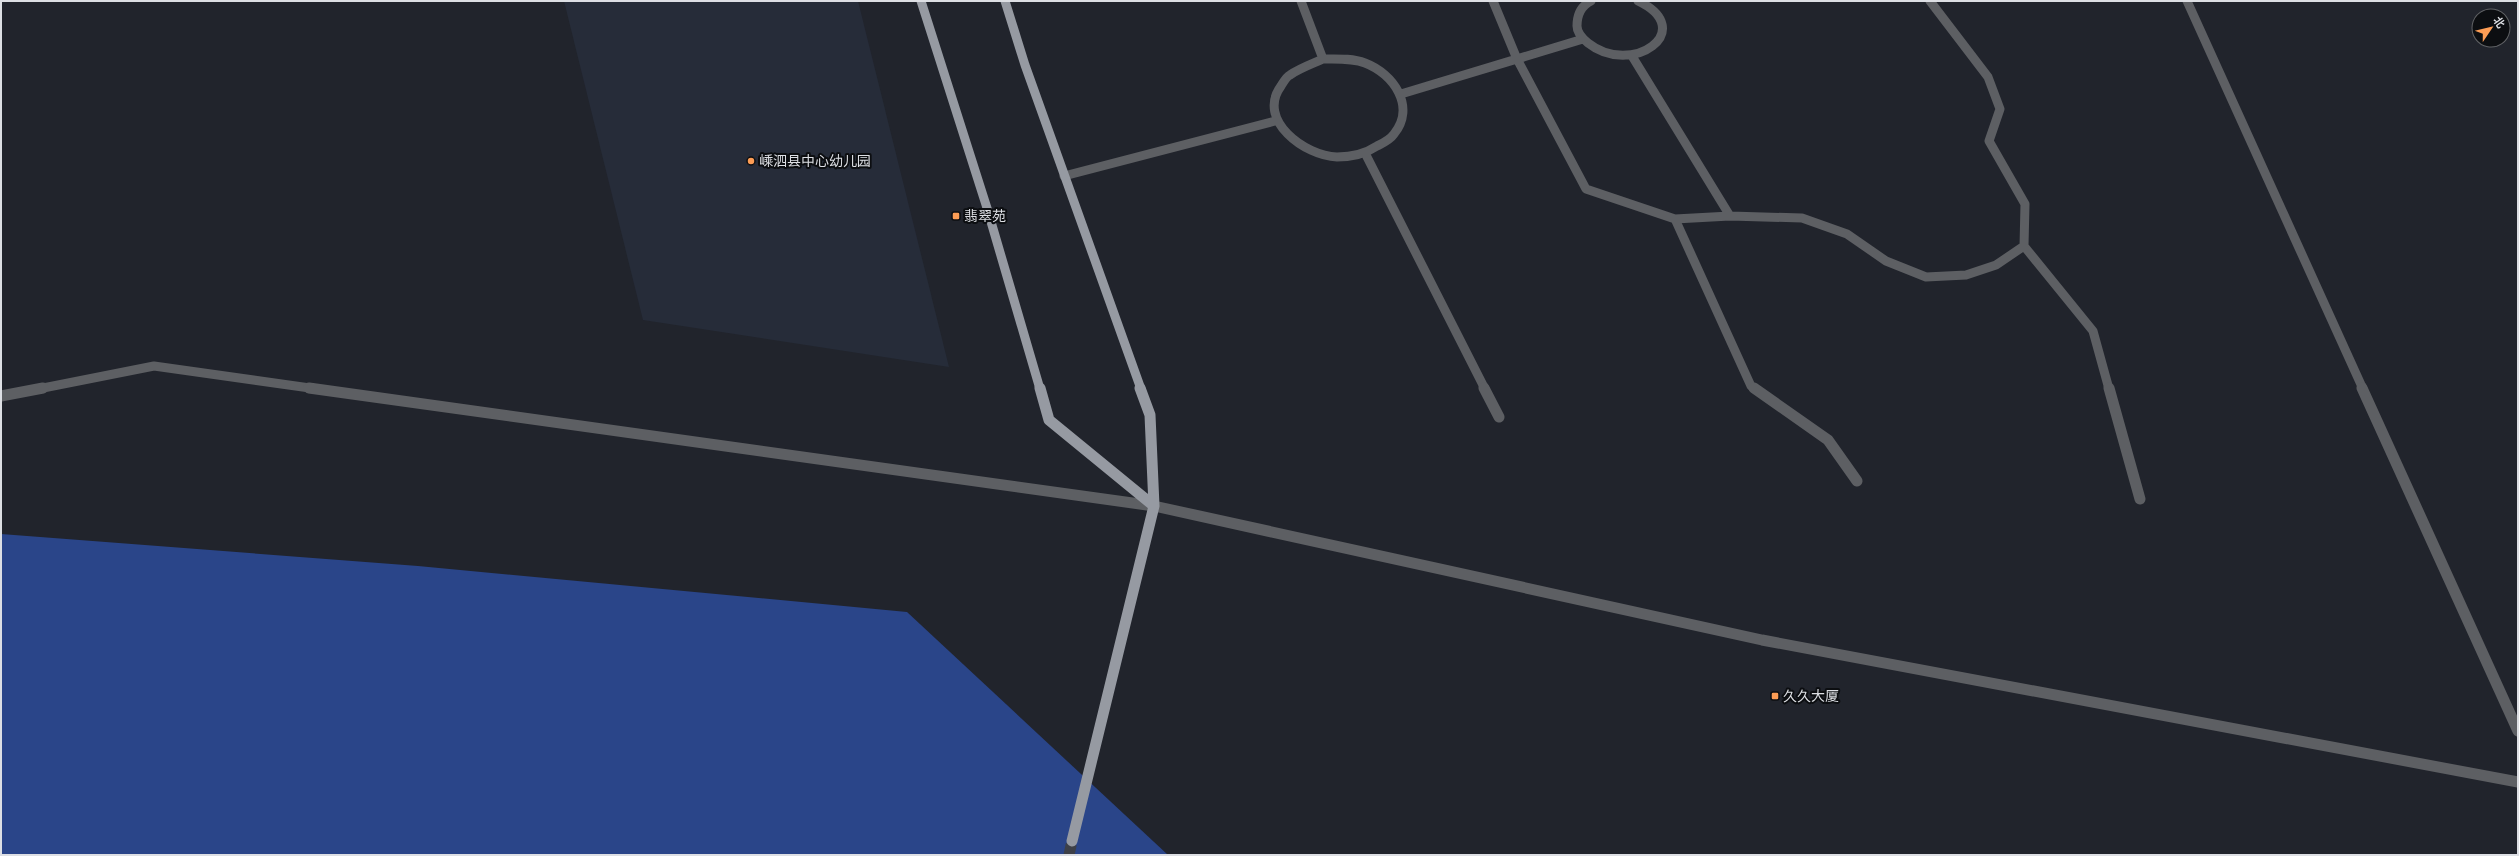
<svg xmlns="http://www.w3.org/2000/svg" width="2519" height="856" viewBox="0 0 2519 856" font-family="Cabin,'Noto Sans SC',sans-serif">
  <rect width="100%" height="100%" fill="#21242c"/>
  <!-- built -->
  <path fill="#262c39" d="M564 1H858L949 367 643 320Z"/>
  <!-- forest -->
  <path fill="#2a4589" d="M1 534 418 566 907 612 1168 855H1Z"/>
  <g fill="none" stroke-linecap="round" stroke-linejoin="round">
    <!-- major-tunnel -->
    <path stroke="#3d4048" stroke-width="11" stroke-dasharray="11 5.5" stroke-linecap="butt" d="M1069 855 1072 841"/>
    <!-- minor-far1 -->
    <path stroke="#5d5f63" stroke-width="9" d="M1301 1 1323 59
      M1493 1 1517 59 1586 189 1675 219 1730 216 1802 218 1847 234 1886 261 1926 277 1966 275 1996 265 2024 246
      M1591 1C1581 6 1577 15 1577 26 1577 33 1583 39 1588 43 1632 78 1699 30 1638 1
      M1930 1 1988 77 2000 109 1989 141 2025 204 2024 246 2093 331 2109 389
      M2187 1 2363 389
      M1632 56 1730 216
      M1323 59C1337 59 1352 58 1365 63 1394 74 1416 107 1394 134 1390 140 1383 143 1377 146 1365 154 1351 157 1337 157 1305 156 1256 120 1281 86 1283 83 1286 77 1290 75 1300 68 1312 64 1323 59Z
      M1401 94 1583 39
      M1365 153 1485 389
      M1064 176 1275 121
      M1675 219 1751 386 1755 389
      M38 389 154 366 317 389"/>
    <!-- minor -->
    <path stroke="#5d5f63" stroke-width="11" d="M309 388 1154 506 1762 640 2518 782
      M1484 388 1499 417
      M1754 388 1828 440 1857 481
      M2109 388 2140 499
      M2362 388 2518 731
      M1 396 43 388"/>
    <!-- major-far1 -->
    <path stroke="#969aa2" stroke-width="9" d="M921 1 987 208 1040 389
      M1005 1 1025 65 1141 389"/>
    <!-- major -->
    <path stroke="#969aa2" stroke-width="11" d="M1040 388 1049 420 1154 506
      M1072 841 1154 506 1150 415 1140 388"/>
  </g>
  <!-- markers -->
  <g fill="#fd9d55" stroke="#0c0e11" stroke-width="1.5">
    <circle cx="751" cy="161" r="4"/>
    <rect x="952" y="212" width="8" height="8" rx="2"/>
    <rect x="1771" y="692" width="8" height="8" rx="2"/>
  </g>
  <g text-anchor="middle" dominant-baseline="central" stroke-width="4" stroke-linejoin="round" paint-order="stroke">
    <!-- poi labels -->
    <g font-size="14" fill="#dddfe4" stroke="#0c0e11" text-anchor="start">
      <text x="759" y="161">嵊泗县中心幼儿园</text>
      <text x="964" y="216">翡翠苑</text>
      <text x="1783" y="696">久久大厦</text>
    </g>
  </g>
  <!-- border -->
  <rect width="2519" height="856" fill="none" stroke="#dddfe4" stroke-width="4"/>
  <!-- north arrow -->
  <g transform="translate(2491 28) rotate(55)"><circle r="19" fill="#0c0e11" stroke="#606265"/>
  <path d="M0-3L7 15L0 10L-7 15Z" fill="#fd9d55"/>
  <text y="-6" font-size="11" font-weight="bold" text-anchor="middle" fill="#dddfe4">北</text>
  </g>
</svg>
